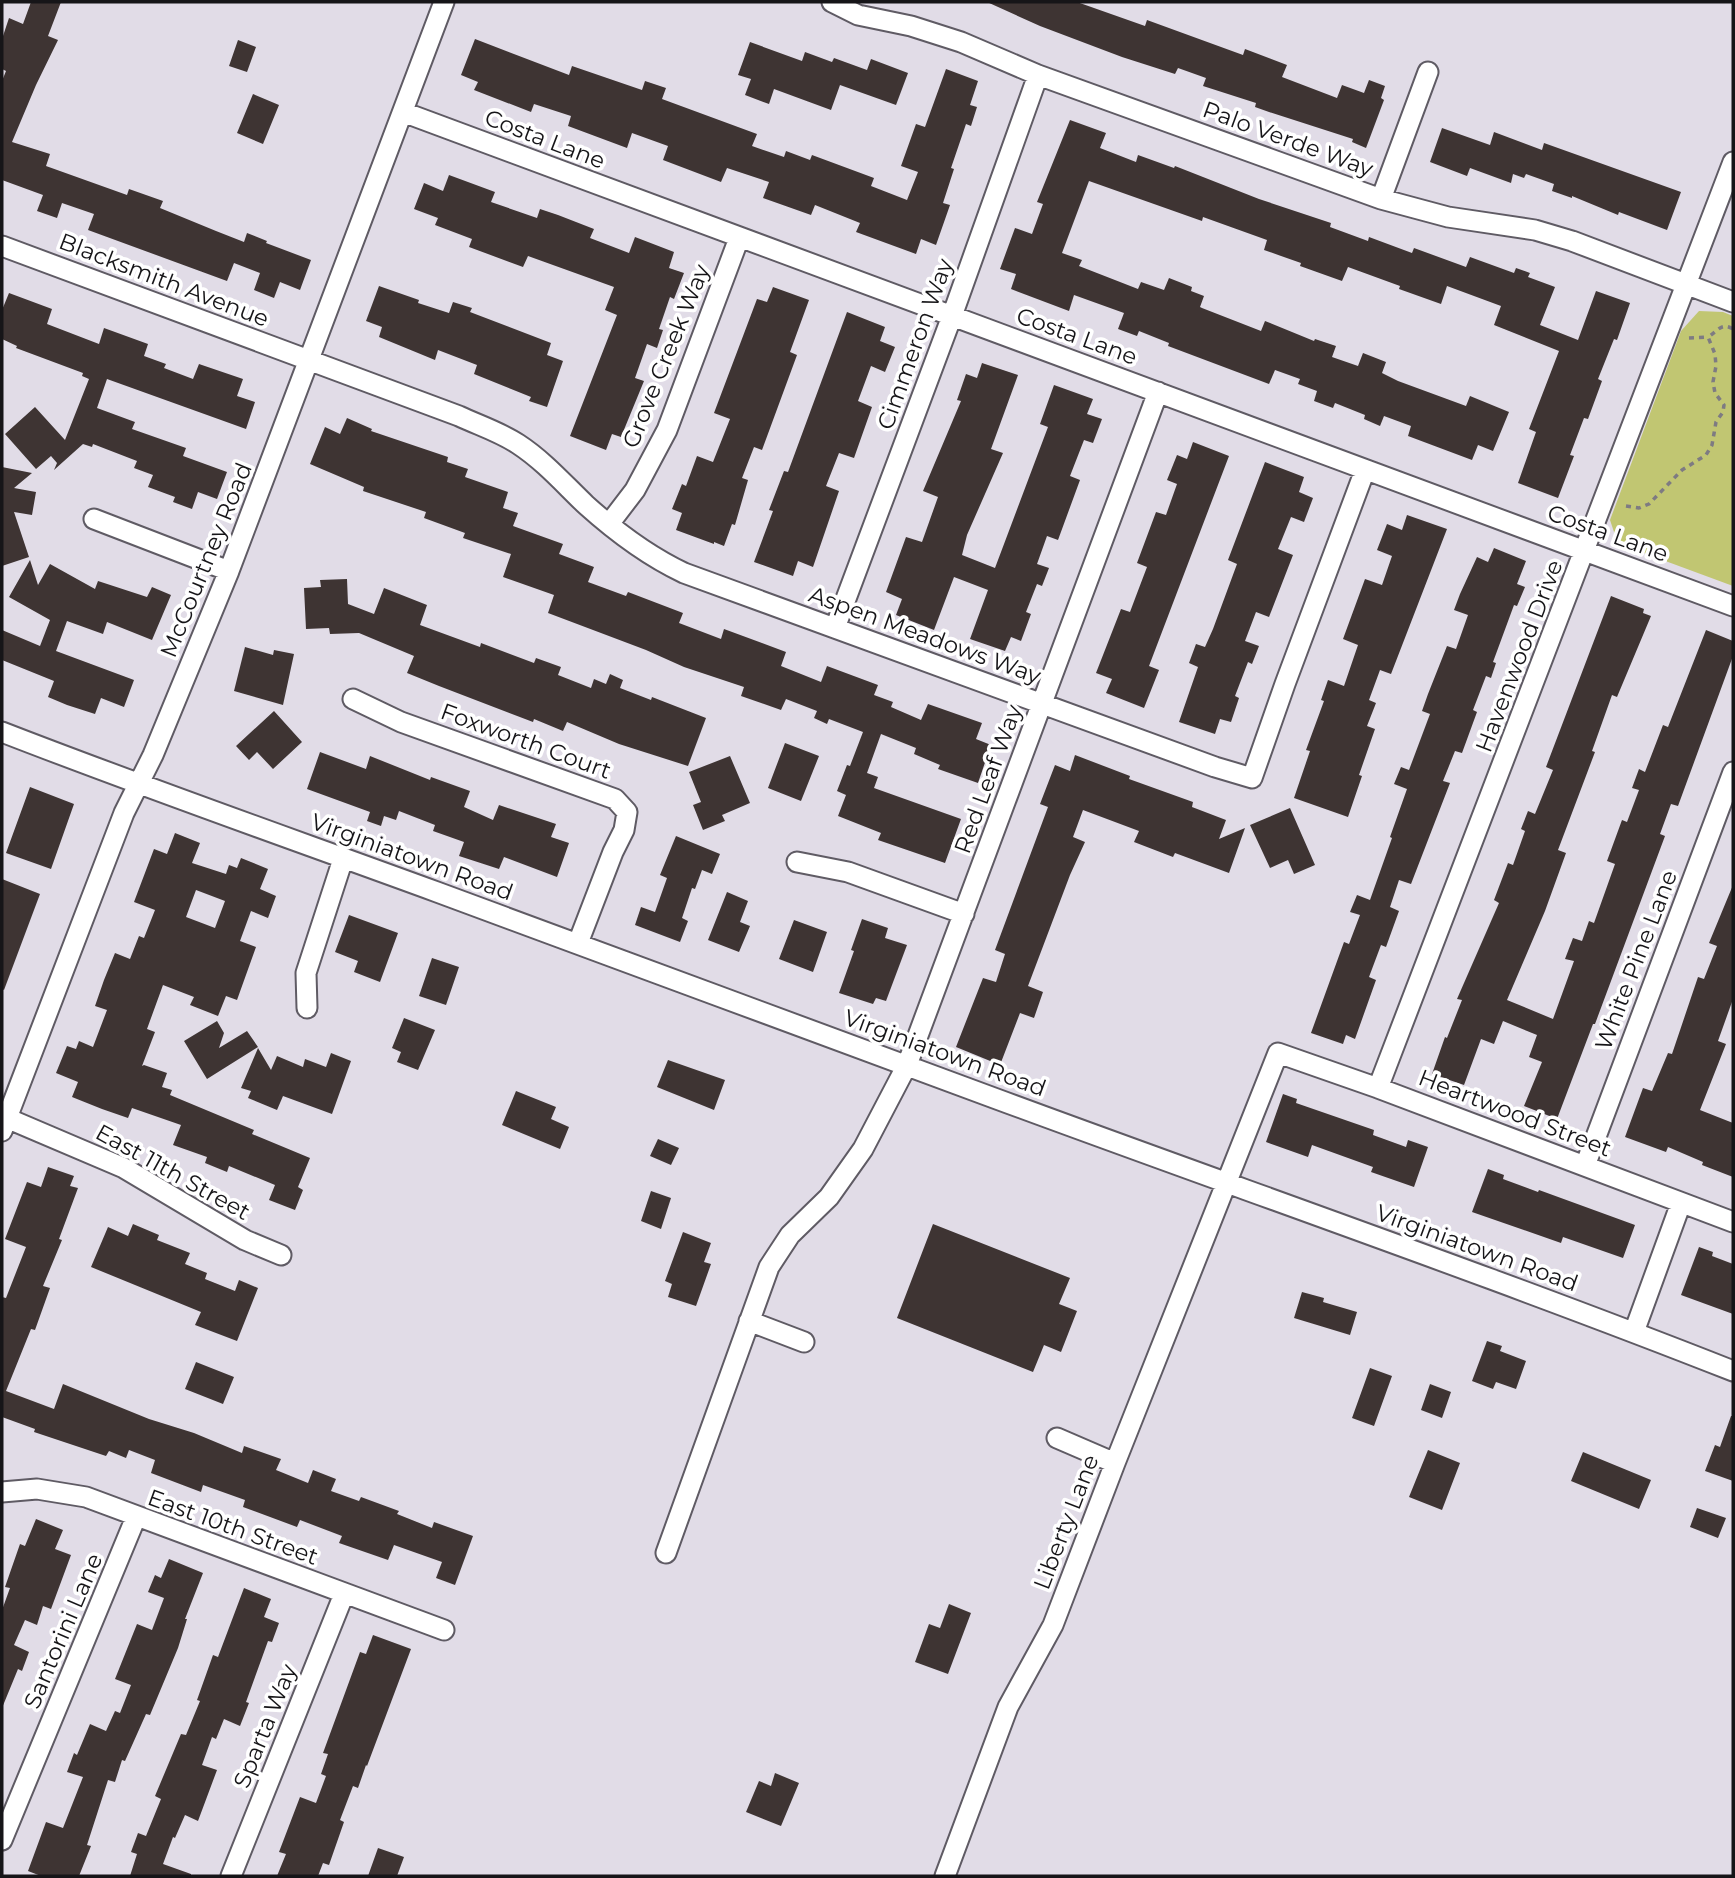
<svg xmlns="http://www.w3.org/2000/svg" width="1735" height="1878" viewBox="0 0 1735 1878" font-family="Montserrat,sans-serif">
  <rect width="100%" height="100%" fill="#e1dce7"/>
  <!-- green -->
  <path fill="#c1c672" d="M1699 311 1723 312 1733 316V586L1641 552 1616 538 1610 520 1681 331Z"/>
  <!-- building -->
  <path fill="#3e3433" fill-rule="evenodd" d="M31 2H61L48 36 58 40 36 85 12 142 50 154 46 166 127 195 129 189 163 201 160 208 216 231 244 242 247 233 267 241 266 243 311 260 300 290 280 282 274 298 254 290 260 273 234 263 227 281 88 230 94 214 62 203 57 218 37 211 43 195 2 180V81L6 71 2 69V39L9 18 23 24Z
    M987 2H1077L1145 26 1147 20 1243 55 1245 49 1287 65 1282 77 1337 98 1342 85 1364 93 1369 80 1385 86 1381 98 1384 100 1366 148 1352 142 1353 139 1269 112 1255 107 1256 103 1203 86 1206 78 1178 68 1175 74 1122 57 1040 26Z
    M475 39 569 75 572 66 642 90 645 81 666 88 662 99 757 134 752 146 784 157 786 151 810 160 812 155 874 178 871 186 907 200 918 172 901 166 916 124 925 127 946 69 978 81 970 105 977 107 971 126 966 124 951 168 954 169 943 203 950 205 936 245 921 239 916 254 856 232 860 223 815 205 811 215 763 198 769 182 727 168 721 182 663 160 668 146 632 133 627 148 568 126 571 116 534 104 531 112 474 90 478 82 461 75Z
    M238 40 256 47 247 72 229 66Z
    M750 42 802 61 805 52 832 62 834 58 867 70 871 59 908 73 896 105 840 85 831 110 774 89 769 104 745 95 751 79 738 75Z
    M253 94 279 105 263 144 237 133Z
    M1070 120 1106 133 1100 148 1136 162 1138 155 1174 168 1175 166 1259 199 1331 223 1330 227 1368 241 1369 237 1412 253 1414 248 1466 267 1470 257 1514 273 1516 268 1530 273 1528 277 1555 287 1540 325 1578 340 1596 291 1630 303 1617 340 1614 339 1598 379 1602 381 1588 419 1584 418 1570 455 1574 456 1558 498 1518 483 1536 432 1529 429 1559 351 1494 325 1501 306 1447 286 1441 304 1399 289 1400 286 1348 267 1342 281 1300 266 1301 263 1264 250 1267 240 1203 217 1202 221 1089 181 1062 253 1082 260 1079 266 1138 289 1141 282 1164 290 1169 278 1192 287 1191 291 1204 296 1200 307 1202 308 1261 331 1265 321 1314 341 1315 339 1336 346 1332 357 1358 366 1363 353 1386 362 1382 373 1398 381 1466 406 1470 396 1509 412 1493 451 1478 445 1472 460 1408 436 1411 426 1384 416 1380 426 1364 419 1365 415 1335 403 1333 408 1314 401 1317 391 1298 384 1300 379 1275 370 1269 384 1168 346 1169 343 1139 331 1137 336 1118 329 1124 313 1074 295 1069 311 1011 289 1016 274 1000 269 1015 228 1032 234 1043 204 1037 202Z
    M1442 128 1490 145 1494 132 1542 150 1544 143 1681 192 1667 230 1619 212 1618 215 1572 196V198L1552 191 1554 184 1526 174 1524 178 1513 174 1511 183 1470 168 1467 176 1430 162Z
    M449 175 495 192 491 202 537 218 540 209 558 215 594 229 590 238 629 253 635 237 674 252 669 268 684 273 674 299 670 297 659 329 663 330 657 348 647 344 635 378 644 381 621 437 612 434 606 450 570 436 617 315 605 310 614 287 528 256 523 267 469 247 472 239 435 225 438 218 414 209 424 183 443 191Z
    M379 286 419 300 418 303 449 313 453 302 472 308 470 312 551 343 547 355 563 361 547 407 529 401 531 397 474 374 477 365 438 350 435 360 379 337 382 327 366 321Z
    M773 287 809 300 790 352 797 355 762 450 754 447 742 478 748 480 735 525 732 524 724 546 714 542V544L676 530 682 513 672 509 682 484 686 486 697 456 713 462 730 419 714 413 757 299 767 302Z
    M9 293 52 309 47 324 99 344 104 328 148 344 144 356 166 364 164 368 193 379 199 364 243 379 237 396 255 402 246 429 107 379 97 408 135 422 132 429 186 448 183 456 227 472 217 499 198 492 192 509 173 502 175 497 148 487 153 475 134 468 137 461 93 444 92 447 83 444 54 470 57 463 51 456 36 469 5 434 35 407 65 440 89 379 82 376 83 373 16 348 17 346 2 339V310Z
    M847 312 885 327 880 341 895 347 885 372 871 366 858 401 872 407 854 458 839 453 826 486 839 491 813 567 798 561 793 576 754 562 773 511 769 510 784 471 788 472Z
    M982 363 1018 375 991 449 1003 453 967 535 962 555 995 568 1048 427 1040 424 1054 385 1093 399 1087 414 1102 419 1093 443 1084 440 1070 476 1080 480 1058 540 1047 536 1037 564 1049 568 1042 586 1037 584 1026 612 1031 614 1021 641 1011 637 1005 651 970 639 988 590 954 577 934 630 896 615 902 599 886 592 906 537 922 542 938 497 923 491 961 401 957 400 966 374 977 378Z
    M347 418 372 429 371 431 448 457 447 462 468 469 465 477 508 492 503 508 518 513 513 526 563 544 559 554 594 567 588 582 626 596 628 592 683 613 679 623 721 639 724 629 786 652 781 666 821 682 827 666 878 685 874 695 893 702 891 707 921 720 928 704 982 723 976 739 991 745 978 783 938 769 940 765 914 754 916 748 881 734 867 773 878 777 874 788 961 819 945 863 878 840 881 833 838 816 846 795 837 791 847 765 850 766 863 732 829 719 827 724 814 718 817 711 786 699 781 710 741 696 744 687 684 667 646 650 548 613 554 595 503 577 511 554 463 538 465 533 424 518 426 512 363 491 364 487 310 464 325 427 340 434Z
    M1193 442 1229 456 1149 666 1159 670 1144 708 1106 693 1112 679 1096 673 1121 609 1130 612 1136 596 1147 567 1137 563 1156 512 1166 515 1177 484 1167 480 1177 455 1187 459Z
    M1265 462 1304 477 1299 492 1313 498 1304 522 1291 517 1278 549 1293 555 1269 617 1256 612 1245 641 1259 646 1252 664 1248 662 1235 696 1239 698 1231 722 1220 719 1215 734 1179 722 1198 667 1189 663 1196 644 1205 647 1213 629 1237 564 1228 560Z
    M2 467 32 473 14 488 36 492 32 515 14 512 29 557 2 566Z
    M1407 515 1447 529 1391 674 1380 670 1369 700 1376 703 1367 726 1375 729 1359 775 1362 776 1348 817 1294 798 1310 751 1306 750 1324 701 1321 700 1328 680 1344 686 1358 645 1343 639 1365 579 1382 585 1392 556 1377 550 1387 524 1402 530Z
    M1494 548 1526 561 1517 584 1525 587 1517 606 1514 605 1493 662 1496 663 1491 678 1486 676 1473 710 1477 712 1462 753 1455 751 1443 781 1450 783 1411 884 1399 880 1390 907 1399 911 1386 947 1381 945 1369 977 1376 980 1355 1039 1346 1035 1343 1044 1311 1033 1344 942 1349 944 1360 915 1350 912 1357 895 1370 900 1392 838 1390 837 1407 789 1394 784 1401 767 1409 770 1430 714 1422 711 1428 694 1447 646 1456 649 1468 615 1454 610 1460 594 1477 557 1488 562Z
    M30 560 38 585 50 564 95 589 98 581 147 597 152 587 171 595 152 640 107 622 103 634 67 621 56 651 134 680 124 707 101 698 95 714 67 705 48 697 54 681 2 660V630L40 646 50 620 9 597Z
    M347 579 348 604 374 614 384 588 427 605 420 625 480 647 481 643 534 663 536 658 561 667 558 675 591 688 594 679 606 684 610 674 623 680 620 688 651 700 652 697 706 718 688 766 619 744 567 722 563 731 534 719 533 722 439 686 407 673 414 656 359 633 330 634 329 628 306 629 304 588 321 587 320 580Z
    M1611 596 1644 609 1643 613 1651 616 1617 697 1612 695 1592 751 1595 752 1558 850 1566 853 1545 911 1507 1000 1553 1019 1574 961 1565 959 1573 938 1582 941 1589 921 1594 923 1615 864 1607 861 1622 820 1627 822 1639 790 1632 788 1639 769 1645 772 1663 725 1668 727 1706 630 1733 641V656L1678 806 1671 804 1660 834 1665 836 1595 1024H1593L1557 1119 1524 1106 1542 1062 1529 1057 1537 1035 1503 1021 1494 1044 1481 1039 1464 1085 1432 1074 1445 1037 1447 1038 1462 1000 1457 999 1499 903 1494 900 1508 863 1513 865 1525 831 1521 829 1528 811 1535 814 1553 770 1546 767Z
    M245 647 273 655 274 650 294 654 283 705 234 691Z
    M274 711 302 742 273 769 257 752 249 760 236 746Z
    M785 743 819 756 801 801 768 788Z
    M320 752 366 769 370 756 430 780 431 777 470 791 464 807 493 820 499 805 556 824 551 837 569 843 557 877 504 857 499 869 459 856 464 842 433 831 435 825 399 811 396 820 384 816 381 826 367 821 370 812 307 789Z
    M1075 755 1130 776 1129 779 1193 802 1192 807 1226 820 1219 839 1245 828 1229 873 1175 853 1173 857 1134 842 1139 831 1083 810 1073 837 1085 842 1070 875 1028 986 1043 992 1034 1018 1020 1013 1000 1065 956 1047 983 978 996 982 1005 954 995 950 1048 807 1040 804 1055 765 1070 771Z
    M730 756 750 803 722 815 725 821 703 830 693 805 701 802 689 772Z
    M30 787 74 804 51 869 6 853Z
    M1290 808 1315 865 1294 874 1288 860 1270 868 1250 825Z
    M175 833 200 843 192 863 226 874 229 865 237 868 241 858 268 869 260 889 276 896 268 918 251 911 240 941 256 947 237 1000 226 996 218 1016 190 1005 194 997 163 985 147 1029 155 1032 142 1066 144 1065 167 1073 162 1087 172 1090 170 1095 254 1130 252 1134 310 1158 298 1187 303 1190 295 1210 269 1200 275 1185 229 1166 227 1172 205 1163 207 1157 173 1145 181 1125 132 1108 128 1118 102 1109 72 1097 78 1082 56 1073 67 1046 76 1049 79 1041 93 1047 107 1010 95 1006 104 980 115 953 130 959 139 936 144 938 155 910 134 902 154 849 167 854ZM196 890 225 901 215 928 186 917Z
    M676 836 720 854 712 874 702 870 695 889 692 888 682 918 688 921 680 942 635 925 641 907 655 912 667 878 660 875Z
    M2 879 40 894 4 990 2 989Z
    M1733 885V999L1718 1041 1726 1044 1700 1110 1733 1123V1177L1702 1165 1703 1162 1668 1147 1666 1152 1625 1137 1643 1088 1652 1091 1668 1053 1672 1054 1698 977 1704 979 1717 946 1709 943Z
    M727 892 748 901 740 922 750 926 739 952 708 940Z
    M349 915 398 933 380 982 354 972 358 961 335 952Z
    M862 919 888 928 885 938 907 945 886 1001 876 998 873 1004 839 993 854 951 851 950Z
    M794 920 827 932 813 972 779 959Z
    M432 958 459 967 446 1005 419 996Z
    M404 1018 435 1030 418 1070 397 1062 401 1052 392 1048Z
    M217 1021 224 1033 219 1048 247 1031 258 1047 207 1079 184 1041Z
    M258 1048 271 1070 277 1056 303 1067 305 1059 326 1067 331 1053 351 1061 332 1114 283 1096 277 1110 248 1098 251 1091 241 1088Z
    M668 1060 725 1080 714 1110 657 1087Z
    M516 1091 556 1107 551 1119 569 1127 560 1149 502 1125Z
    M1283 1094 1297 1099 1296 1103 1374 1130 1373 1135 1406 1147 1408 1140 1428 1147 1414 1187 1371 1172 1373 1167 1312 1145 1308 1157 1266 1142Z
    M658 1139 679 1148 671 1165 650 1156Z
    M48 1167 74 1176 70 1186 78 1188 59 1239 62 1240 43 1286 50 1288 35 1330 31 1329 6 1391 54 1409 63 1384 149 1419 194 1433 242 1453 244 1446 281 1459 276 1470 308 1483 313 1470 336 1479 331 1491 359 1501 361 1497 399 1511 397 1514 432 1528 434 1522 473 1536 455 1585 436 1578 442 1562 394 1545 388 1560 339 1543 342 1536 300 1520 297 1527 243 1507 245 1500 203 1485 201 1492 151 1473 155 1460 129 1450 126 1458 109 1451 106 1456 34 1432 35 1429 2 1417V1297L6 1298 26 1247 5 1239 27 1182 41 1187Z
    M1488 1169 1504 1175 1503 1179 1538 1192 1539 1190 1635 1225 1623 1258 1563 1237 1561 1243 1472 1212Z
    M651 1191 671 1198 661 1229 641 1221Z
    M133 1224 159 1235 157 1240 190 1253 185 1264 207 1273 205 1279 235 1291 239 1280 258 1288 237 1341 195 1325 201 1312 91 1267 108 1227 128 1236Z
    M933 1224 1070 1278 1059 1304 1077 1311 1061 1352 1044 1345 1033 1372 897 1318Z
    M683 1232 711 1243 704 1262 711 1264 696 1306 668 1297 672 1284 665 1281Z
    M1699 1247 1713 1252 1712 1256 1733 1264V1314L1681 1295Z
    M1302 1292 1324 1298 1323 1302 1357 1312 1350 1335 1294 1318Z
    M1487 1341 1502 1346 1500 1351 1526 1361 1516 1389 1496 1382 1493 1389 1472 1381Z
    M196 1362 234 1377 223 1404 185 1389Z
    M1370 1368 1392 1376 1374 1426 1352 1418Z
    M1430 1384 1451 1392 1442 1418 1421 1410Z
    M1731 1416H1733V1481L1705 1471 1715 1445 1720 1447Z
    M1428 1450 1460 1463 1442 1510 1409 1497Z
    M1583 1452 1651 1480 1639 1509 1571 1481Z
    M1697 1508 1726 1518 1718 1538 1690 1527Z
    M36 1519 63 1530 55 1549 71 1555 51 1609 43 1606 37 1625 25 1620 14 1645 29 1652 22 1671 18 1669 2 1708V1610L10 1588 5 1587 20 1544 25 1546Z
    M169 1559 203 1573 185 1619H187L178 1648 150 1715 146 1714 125 1761 122 1760 115 1782 108 1780 87 1845 91 1846 79 1876H41L28 1871 46 1822 63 1828 83 1777 67 1772 74 1753 77 1755 90 1724 106 1731 115 1711 120 1713 131 1685 115 1679 137 1624 152 1630 164 1598 148 1592 155 1575 161 1578Z
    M244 1588 271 1599 264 1617 279 1623 272 1642 268 1641 246 1702 249 1703 240 1726 224 1719 216 1739 212 1737 202 1765 217 1770 198 1821 185 1815 175 1838 173 1837 163 1864 191 1874V1876H130L137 1854 131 1852 138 1833 146 1836 161 1799 155 1796 181 1734 186 1735 200 1701 197 1700 213 1655 218 1657Z
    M949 1604 971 1613 948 1674 915 1662 929 1624 940 1628Z
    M373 1635 411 1649 367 1766 366 1765 358 1788 353 1786 340 1820 344 1822 329 1865 323 1863 318 1876H277L286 1854 279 1852 300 1797 316 1803 326 1776 321 1774 328 1754 323 1753 360 1652 366 1654Z
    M775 1773 799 1783 781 1826 746 1812 759 1781 771 1786Z
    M378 1848 404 1857 397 1876H368Z"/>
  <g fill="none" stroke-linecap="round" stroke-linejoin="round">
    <!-- minor casing -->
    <g stroke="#5f5b64" stroke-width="23">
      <path id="minor" d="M832 2 858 15 911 26 961 42 1038 75 1381 199 1448 217 1535 230 1572 241 1733 302
        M403 112 1733 606
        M1381 199 1428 72
        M2 246 459 416C478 425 500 432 518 444 544 461 564 484 586 505 616 532 648 556 684 573L1215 767 1252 778 1285 684 1365 470
        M94 519 229 571
        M609 524 635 490 667 430 739 238
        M835 628 952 316 1038 75
        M353 699 401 722 615 799 627 812 624 830 613 852 578 943
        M2 732C146 788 292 839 437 892 623 960 808 1030 994 1098 1240 1189 1489 1275 1733 1371
        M797 862 848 872 964 914
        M307 1008 306 973 343 859
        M1378 1088 1733 162
        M2 1116 124 1168 245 1240 281 1255
        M2 1131 124 813 153 755 229 571 444 2
        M1585 1166 1733 772
        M749 1321 804 1342
        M1634 1332 1681 1203
        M1057 1438 1115 1463
        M2 1492 37 1489 86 1497 444 1630
        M666 1553 769 1267 790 1235 829 1197 863 1149 907 1065 1158 392
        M2 1840 136 1517
        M231 1876 344 1594
        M945 1876 1008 1707 1053 1625 1115 1463 1278 1053 1378 1088 1733 1222"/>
    </g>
    <!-- path -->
    <path stroke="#7e7b82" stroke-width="3.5" stroke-dasharray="5 5" stroke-linecap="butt" d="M1689 338 1708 337
      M1626 506 1639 508 1649 504 1682 470 1706 455 1712 445 1716 422 1723 412 1724 405 1715 393 1713 382 1716 366 1715 354 1708 337C1718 331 1721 322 1733 329"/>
    <!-- minor -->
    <use href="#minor" stroke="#fff" stroke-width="19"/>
  </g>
  <g text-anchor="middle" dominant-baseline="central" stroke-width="7" stroke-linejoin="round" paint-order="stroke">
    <!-- street labels -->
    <g font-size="23" fill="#161518" stroke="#fff">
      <text transform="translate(545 139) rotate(21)">Costa Lane</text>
      <text transform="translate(1288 139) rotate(20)">Palo Verde Way</text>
      <text transform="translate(164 280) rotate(21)">Blacksmith Avenue</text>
      <text transform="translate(1077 336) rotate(20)">Costa Lane</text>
      <text transform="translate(915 344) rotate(-70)">Cimmeron Way</text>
      <text transform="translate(666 356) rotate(-68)">Grove Creek Way</text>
      <text transform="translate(1608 533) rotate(20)">Costa Lane</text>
      <text transform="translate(206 560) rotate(-68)">McCourtney Road</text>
      <text transform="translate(925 635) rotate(20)">Aspen Meadows Way</text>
      <text transform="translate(1519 656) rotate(-69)">Havenwood Drive</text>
      <text transform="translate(526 741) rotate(20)">Foxworth Court</text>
      <text transform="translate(988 779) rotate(-70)">Red Leaf Way</text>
      <text transform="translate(412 857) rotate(20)">Virginiatown Road</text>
      <text transform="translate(1636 960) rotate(-69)">White Pine Lane</text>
      <text transform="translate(945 1053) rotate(20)">Virginiatown Road</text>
      <text transform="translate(1515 1113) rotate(21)">Heartwood Street</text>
      <text transform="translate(173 1172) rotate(29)">East 11th Street</text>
      <text transform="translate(1477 1248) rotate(20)">Virginiatown Road</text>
      <text transform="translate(1066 1522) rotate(-69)">Liberty Lane</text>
      <text transform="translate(233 1527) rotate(20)">East 10th Street</text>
      <text transform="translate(63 1631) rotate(-67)">Santorini Lane</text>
      <text transform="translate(265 1726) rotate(-68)">Sparta Way</text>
    </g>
  </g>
  <!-- border -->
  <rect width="1735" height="1878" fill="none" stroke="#161518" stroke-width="7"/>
</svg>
